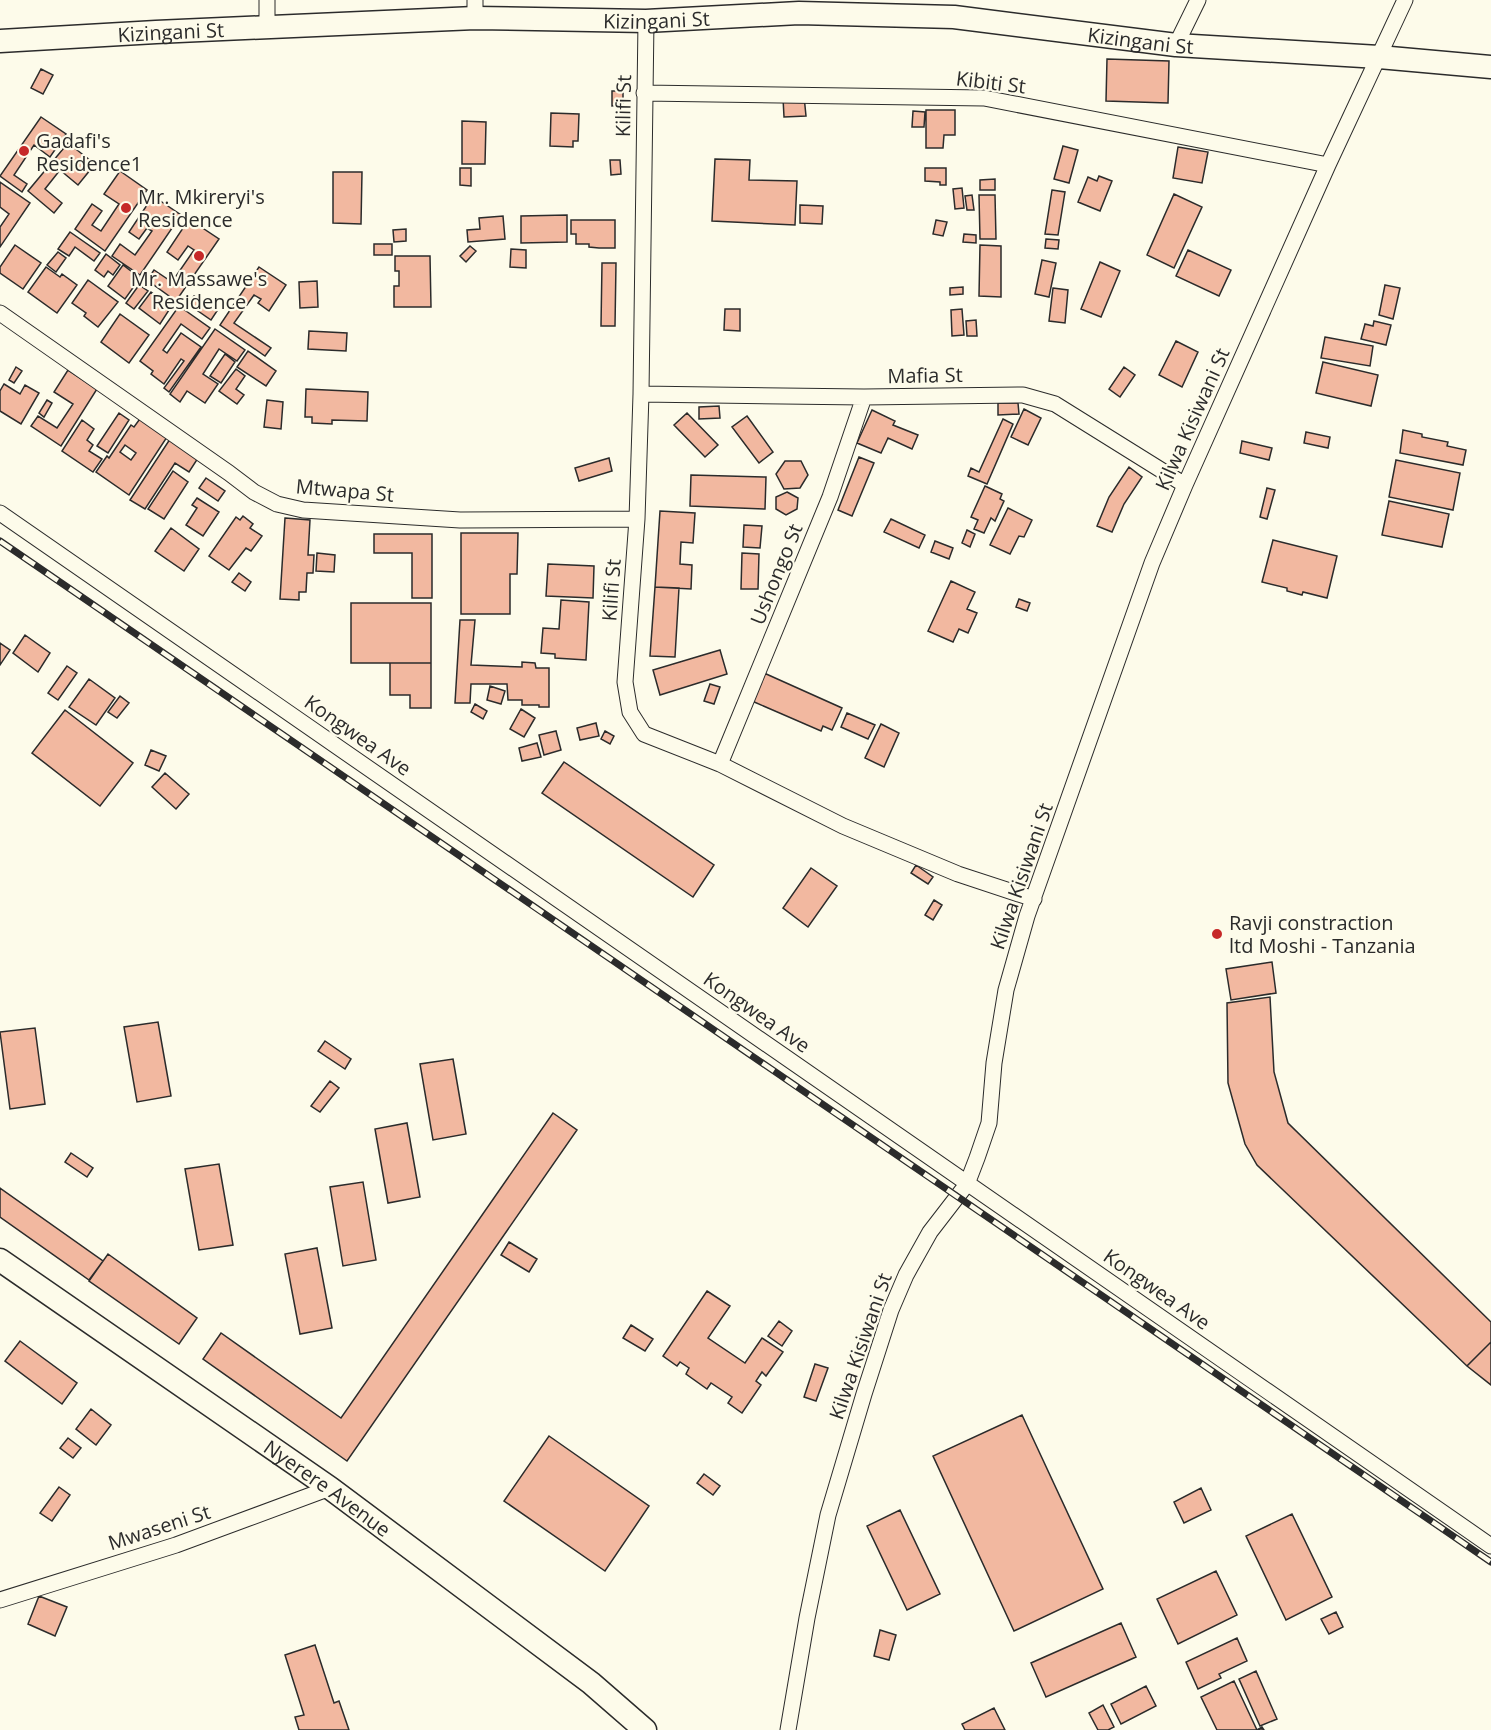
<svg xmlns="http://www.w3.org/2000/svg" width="1491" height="1730" viewBox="0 0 1491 1730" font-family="'Open Sans',sans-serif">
  <rect width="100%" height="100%" fill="#fdfbea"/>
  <!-- building -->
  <path fill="#f2b8a0" stroke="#2b2b2b" stroke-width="1.5" fill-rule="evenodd" d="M1107 59 1169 61 1168 103 1106 101Z
    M41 69 53 75 43 94 31 88Z
    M612 91H623V105L612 106Z
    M804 96 806 116 784 117 783 98Z
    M926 110H955V135H944L943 148H926Z
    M913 111 925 112 924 127H912Z
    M551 113 579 114 578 141H573V147L550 146Z
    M41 117 66 134 50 157 34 145 14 175 27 184 22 192 0 176Z
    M462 121 486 122 485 164H462Z
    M68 143 95 164 78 185 60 170 45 189 62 203 54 213 28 191Z
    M1063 146 1078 150 1069 183 1054 179Z
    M1178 147 1208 152 1202 183 1173 178Z
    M715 159 750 160 749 180 797 181 795 225 712 221Z
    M610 160H620L621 174 611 175Z
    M460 168H471V186L460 185Z
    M925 168H946V185H940V182L925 181Z
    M120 171 147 190 105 251 75 229 92 204 102 211 92 225 101 231 119 204 104 194Z
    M333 172H362L361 224 333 223Z
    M1099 176 1112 181 1100 211 1078 202 1088 177 1097 181Z
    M995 179V190H980V180Z
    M0 182 30 203 0 247V227L9 214 0 207Z
    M962 188 964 208 955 209 953 189Z
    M1052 190 1065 192 1058 235 1045 234Z
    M1174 194 1202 207 1174 268 1147 255Z
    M972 195 974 210H967L965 196Z
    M979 195H995L996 239H980Z
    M153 196 181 215 140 275 112 256 120 244 135 255 152 231 147 228 139 239 129 232Z
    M800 205 823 206 822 224 800 223Z
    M567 215V242L521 243V216Z
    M503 216 505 239 468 242 467 230 480 229 479 218Z
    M189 219 219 239 176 301 147 280 154 270 172 282 194 250 188 246 178 260 167 252Z
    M571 220H615V248H599L589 247V244H576V234H571Z
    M936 220 947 222 943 236 933 234Z
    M406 229V241L394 242 393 230Z
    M70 232 100 253 94 261 75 247 69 256 58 249Z
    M964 234 976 235V243L963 242Z
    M1046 239 1059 240 1058 249 1045 248Z
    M374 244H392V255H374Z
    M15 245 41 263 23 289 0 273V267Z
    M980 245 1001 246V297L979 296Z
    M470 246 476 251 466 262 460 256Z
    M511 249 526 250V268L510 267Z
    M1188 250 1231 270 1219 296 1176 276Z
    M58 252 66 258 56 272 47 265Z
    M106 254 120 265 113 275 108 271 104 277 95 270Z
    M395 256H430L431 307H394V286H399V271H395Z
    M1042 260 1056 263 1049 297 1035 294Z
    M1100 262 1120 271 1101 317 1081 309Z
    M602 263H616L615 326H601Z
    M123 265 140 278 125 299 108 286Z
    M46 267 60 277 62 274 77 285 57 313 28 292Z
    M259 267 286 285 269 311 258 303 261 299 254 295 234 323 271 348 265 356 220 325Z
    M88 280 118 302 98 327 84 316 86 313 72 303Z
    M317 281 318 307 300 308 299 282Z
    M139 285 148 291 134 309 126 303Z
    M1385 285 1400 288 1393 319 1379 315Z
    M963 287V294L950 295V288Z
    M1053 288 1068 290 1065 323 1049 321Z
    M151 292 171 307 160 324 139 308Z
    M194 296 217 311 211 320 188 304Z
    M179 306 210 328 202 339 181 324 163 350 167 353 181 333 201 347 169 392 164 388 184 361 181 359 164 384 151 374 153 371 140 361Z
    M725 309H740V331L724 330Z
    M962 309 964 335 952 336 951 310Z
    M120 314 149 335 129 363 101 342Z
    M976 320 977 336H967L966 321Z
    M1374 321 1391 325 1386 345 1361 339 1365 324 1373 326Z
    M215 329 245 350 237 361 219 349 203 374 218 384 205 403 187 391 180 402 170 394Z
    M309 331 347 333 346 351 308 349Z
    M1325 337 1373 346 1370 366 1321 358Z
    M1176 341 1198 352 1182 387 1159 375Z
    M248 351 276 371 266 386 237 367Z
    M225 354 235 362 221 383 210 376Z
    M1323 362 1378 375 1371 406 1316 393Z
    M16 367 22 371 14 383 9 380Z
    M1124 367 1135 375 1120 397 1109 389Z
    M236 369 245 376 236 389 244 395 237 404 219 391Z
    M68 370 97 389 61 446 31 426 38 416 57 428 73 404 54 392Z
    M4 384 20 394 25 385 39 393 21 424 0 411V391Z
    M306 389 368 392 367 421 332 420V424L312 423V417H305Z
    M47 400 52 403 44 417 39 413Z
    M267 400 283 402 281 429 264 427Z
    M998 403H1018L1019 414 998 415Z
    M719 406 720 418 699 419V407Z
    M1024 409 1041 418 1028 445 1011 437Z
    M872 410 895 421 893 425 918 435 912 449 888 438 881 453 857 443Z
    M119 413 129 420 108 453 97 446Z
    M687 413 718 445 705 457 674 425Z
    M142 416 169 434 129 495 96 472 107 456 109 458 131 425 134 427ZM125 445 136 453 131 460 120 452Z
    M747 416 773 452 759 463 732 427Z
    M1003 419 1013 424 987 484 968 476 971 468 979 472Z
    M82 420 94 429 87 440 93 445 89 451 102 459 93 472 62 451Z
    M1403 430 1422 434V437L1448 442 1447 446 1466 450 1463 465 1400 453Z
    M1306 432 1330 437 1328 448 1304 443Z
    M172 436 200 455 189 472 175 463 145 509 130 500Z
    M1242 441 1272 448 1269 460 1240 453Z
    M859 457 874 463 852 516 838 510Z
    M609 458 612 471 579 481 575 468Z
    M1396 460 1460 473 1453 510 1389 497Z
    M785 461H801L808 475 800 488 784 489 776 474Z
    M1129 467 1142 477 1124 504 1112 532 1097 526 1109 497Z
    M173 471 188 482 164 519 148 509Z
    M691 475 766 477 765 509 690 506Z
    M206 478 225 491 218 501 199 488Z
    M985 486 1002 494 1000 499 1004 501 995 521 991 518 984 533 974 529 978 520 971 517Z
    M1267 488 1275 490 1267 519 1260 517Z
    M787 492 798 498 797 509 786 515 776 509V497Z
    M197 498 219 512 203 536 186 525 197 508 192 505Z
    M1389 501 1449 514 1442 547 1382 535Z
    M1008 508 1032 520 1024 537 1019 536 1010 554 990 545Z
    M660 511 695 513 693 543 681 542 680 564 692 565 691 589 655 587Z
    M243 516 253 524 250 528 262 536 251 551 246 548 229 570 209 556 236 517 240 520Z
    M285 518 310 520 308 555H314L313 573H307L306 592H299V600L280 599Z
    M891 519 925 535 919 548 884 532Z
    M744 525 762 526 760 548 743 547Z
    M171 528 199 549 184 571 155 551Z
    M967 530 975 534 970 547 962 543Z
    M461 533H518L517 574H510V614H461Z
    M374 534H432V598H412V553H374Z
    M1273 540 1337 556 1327 598 1303 592 1302 595 1287 591V588L1262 582Z
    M935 541 953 548 949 559 931 552Z
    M317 553 335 555 334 572 316 571Z
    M742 553 759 554 758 589H741Z
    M548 564 594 566 593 598 546 596Z
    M239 573 251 582 245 591 232 582Z
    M951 581 975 592 967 609 977 613 968 633 959 629 953 642 928 631Z
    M655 587 679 588 675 657 650 656Z
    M1019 599 1030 603 1027 611 1016 607Z
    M561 600 589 602 586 660 555 658V654L541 653 543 628 559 629Z
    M351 603H431V663H351Z
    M460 620H475L471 665 522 667V662L535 663 536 668H549V707H539V705H522V700H508L507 684H471L470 703H455Z
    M25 635 50 653 38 672 13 653Z
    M0 643 10 650 0 665Z
    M720 650 727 674 660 695 653 670Z
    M390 663H431V708H410V695H390Z
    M67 666 77 673 58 700 48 693Z
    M764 673 842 708 832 730 823 726 821 731 752 701Z
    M89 679 115 698 96 725 69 707Z
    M710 684 720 687 714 704 704 701Z
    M490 686 505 691 501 704 487 700Z
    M120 696 129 703 117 718 108 712Z
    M475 704 487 711 483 719 471 712Z
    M521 709 535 718 524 737 510 729Z
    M65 710 133 763 100 806 32 753Z
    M847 713 875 725 868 739 841 727Z
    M596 723 599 736 580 740 577 728Z
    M881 724 899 733 884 767 865 758Z
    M556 731 561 750 544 755 539 735Z
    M605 731 614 736 610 744 601 739Z
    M537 743 541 757 522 761 519 748Z
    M151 750 166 756 159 771 145 765Z
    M564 762 714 865 693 897 542 793Z
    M165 773 189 794 176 809 152 787Z
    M916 865 933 877 928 884 911 873Z
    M811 868 837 886 808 927 783 908Z
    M934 900 942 905 933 920 925 915Z
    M1272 962 1276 993 1231 1000 1226 969Z
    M1270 997 1274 1072 1288 1123 1491 1322V1342L1467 1366 1257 1165 1245 1144 1228 1083 1227 1003Z
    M158 1022 171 1096 137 1102 124 1027Z
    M35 1028 45 1104 10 1109 0 1032Z
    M325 1041 351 1059 345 1069 318 1051Z
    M453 1059 466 1134 433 1140 420 1064Z
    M330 1081 339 1088 320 1112 311 1106Z
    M553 1113 577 1130 347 1461 203 1359 221 1333 341 1418Z
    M407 1123 420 1197 388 1203 375 1129Z
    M71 1153 93 1168 87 1177 65 1162Z
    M219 1164 233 1245 199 1250 185 1169Z
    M363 1182 376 1260 343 1266 330 1187Z
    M0 1188 103 1261 89 1280 0 1217Z
    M509 1242 537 1259 529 1272 501 1255Z
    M317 1248 332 1328 300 1334 285 1254Z
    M108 1254 197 1318 179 1344 89 1281Z
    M707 1291 730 1306 708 1338 745 1363 762 1338 783 1352 766 1376 762 1372 756 1381 761 1385 742 1413 728 1403 732 1397 711 1383 707 1389 686 1374 689 1368 680 1362 677 1366 663 1356Z
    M779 1321 792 1331 782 1346 768 1336Z
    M631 1325 653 1339 645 1351 623 1338Z
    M20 1341 77 1383 62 1404 5 1361Z
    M1491 1342V1385L1467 1366Z
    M815 1364 828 1368 816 1401 804 1397Z
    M91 1409 111 1425 96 1445 76 1429Z
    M1022 1415 1103 1589 1014 1631 933 1456Z
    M549 1436 649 1506 605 1571 504 1501Z
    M68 1438 81 1448 73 1458 60 1448Z
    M704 1474 720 1486 713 1495 697 1483Z
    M59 1487 70 1495 52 1521 40 1513Z
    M1201 1488 1211 1510 1184 1523 1174 1502Z
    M900 1510 940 1594 907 1610 867 1526Z
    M1292 1514 1332 1597 1286 1620 1246 1536Z
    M1216 1571 1237 1615 1178 1644 1157 1599Z
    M39 1596 67 1607 55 1636 28 1624Z
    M1336 1612 1343 1627 1329 1634 1321 1619Z
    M1121 1623 1136 1657 1046 1697 1031 1663Z
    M880 1630 896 1635 889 1660 874 1656Z
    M1237 1638 1247 1661 1219 1674 1221 1678 1198 1689 1186 1662Z
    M315 1645 334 1703 339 1701 349 1730H299L295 1717 304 1715 285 1655Z
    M1256 1671 1277 1719 1260 1726 1239 1679Z
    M1234 1681 1257 1730 1262 1727 1264 1730H1217L1201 1697Z
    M1146 1686 1156 1706 1121 1724 1111 1704Z
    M1103 1705 1114 1727 1108 1730H1098L1089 1713Z
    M994 1708 1005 1730H965L962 1724Z"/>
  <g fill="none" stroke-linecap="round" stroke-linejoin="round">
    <!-- street casing -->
    <g stroke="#2b2b2b" stroke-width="17">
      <path id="street" d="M267 0V28
        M475 18V0
        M646 21 641 394 637 519 625 682 630 712 644 734 720 764 843 826 958 874 1034 899
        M1176 45 1198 0
        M644 93 984 98 1328 165
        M0 313 229 473 254 492 277 504 303 510 460 520 637 519
        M641 394 864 397 1023 395 1055 404 1185 485
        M0 513 1491 1546
        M720 764 830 497 864 397
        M0 1600 176 1545 330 1488
        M788 1730 807 1618 828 1515 864 1394 891 1310 906 1275 930 1232 967 1184 977 1158 989 1123 994 1063 1006 990 1027 916 1152 563 1185 485 1328 165 1405 0"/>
    </g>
    <!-- secondary casing -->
    <g stroke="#2b2b2b" stroke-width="25">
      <g id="secondary">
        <path id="s1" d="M0 41 156 32 475 18 646 21 799 13 954 17 1176 45 1379 57 1491 67"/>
        <path id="s2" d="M0 1260 330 1488 591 1683 645 1730"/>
      </g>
    </g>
    <!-- street -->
    <use href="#street" stroke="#fdfbea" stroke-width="15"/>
    <!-- secondary -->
    <use href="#secondary" stroke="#fdfbea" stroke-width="22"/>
    <!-- rail casing -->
    <g stroke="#2b2b2b" stroke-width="7">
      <path id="rail" d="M0 541 1491 1562"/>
    </g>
    <!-- rail -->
    <use href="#rail" stroke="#fdfbea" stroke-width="4.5" stroke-dasharray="14" stroke-linecap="butt"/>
  </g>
  <!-- markers -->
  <g fill="#c62828" stroke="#fdfbea" stroke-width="2">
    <circle cx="24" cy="151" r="6"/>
    <circle cx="126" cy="208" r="6"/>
    <circle cx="199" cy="256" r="6"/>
    <circle cx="1217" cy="934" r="6"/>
  </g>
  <g text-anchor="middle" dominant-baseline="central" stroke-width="4.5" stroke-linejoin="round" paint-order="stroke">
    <!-- street labels -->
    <g font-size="20" fill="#2b2b2b" stroke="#fdfbea">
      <text stroke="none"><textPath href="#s1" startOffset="657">Kizingani St</textPath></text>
      <text stroke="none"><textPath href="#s1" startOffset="171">Kizingani St</textPath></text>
      <text stroke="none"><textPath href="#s1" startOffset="1143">Kizingani St</textPath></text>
      <text transform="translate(991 82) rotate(7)">Kibiti St</text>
      <text transform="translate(623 106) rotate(-89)">Kilifi St</text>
      <text transform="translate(925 375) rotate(-1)">Mafia St</text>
      <text transform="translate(1192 419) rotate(-66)">Kilwa Kisiwani St</text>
      <text transform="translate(345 490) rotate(5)">Mtwapa St</text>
      <text transform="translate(776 574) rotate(-68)">Ushongo St</text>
      <text transform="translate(611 590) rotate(-86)">Kilifi St</text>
      <text transform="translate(358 735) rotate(35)">Kongwea Ave</text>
      <text transform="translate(1021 876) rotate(-71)">Kilwa Kisiwani St</text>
      <text transform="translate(757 1012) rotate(35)">Kongwea Ave</text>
      <text transform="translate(1157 1289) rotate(35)">Kongwea Ave</text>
      <text transform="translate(860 1346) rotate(-71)">Kilwa Kisiwani St</text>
      <text stroke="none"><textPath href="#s2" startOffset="399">Nyerere Avenue</textPath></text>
      <text transform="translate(159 1527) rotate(-18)">Mwaseni St</text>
    </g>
    <!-- poi labels -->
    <g font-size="20" fill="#2b2b2b" stroke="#fdfbea" text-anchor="start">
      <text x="36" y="140">Gadafi's<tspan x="36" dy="23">Residence1</tspan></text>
      <text x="138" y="196">Mr. Mkireryi's<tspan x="138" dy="23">Residence</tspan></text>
      <text x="199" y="278" text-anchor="middle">Mr. Massawe's<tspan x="199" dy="23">Residence</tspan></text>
      <text x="1229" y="922">Ravji constraction<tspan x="1229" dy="23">ltd Moshi - Tanzania</tspan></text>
    </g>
  </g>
</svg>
